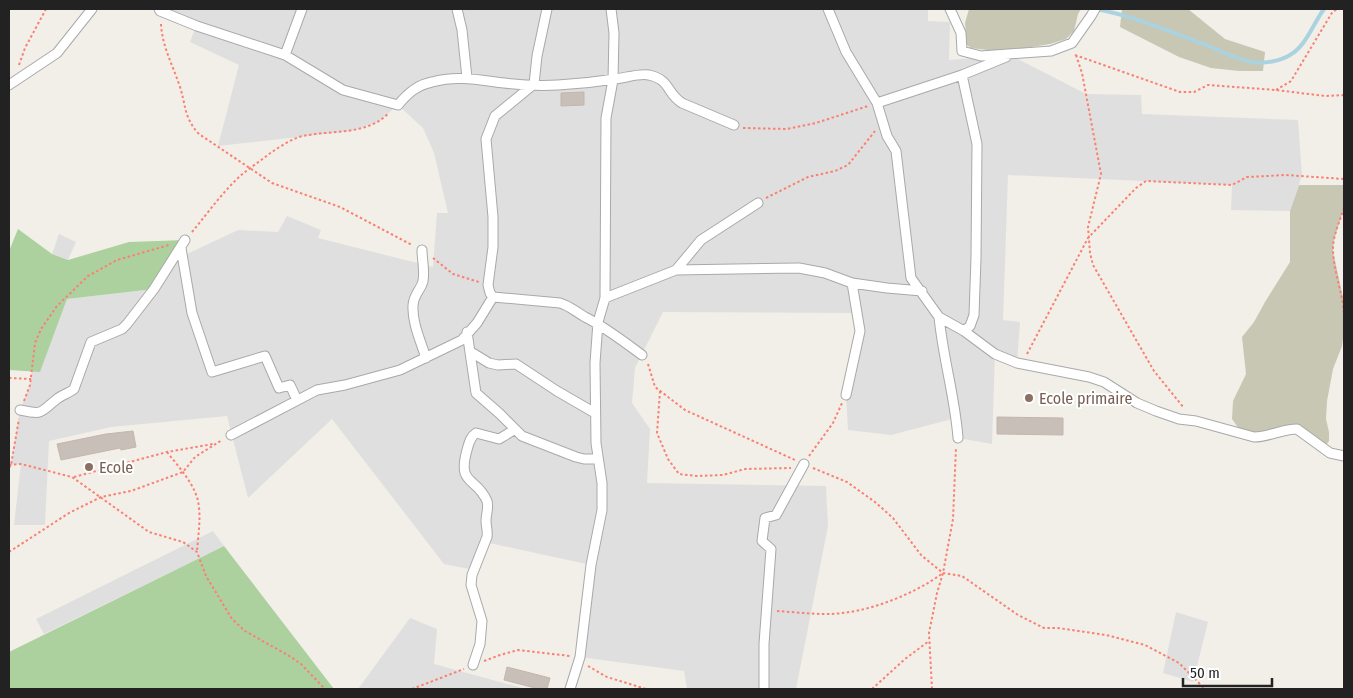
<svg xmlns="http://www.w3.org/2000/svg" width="1353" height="698" viewBox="0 0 1353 698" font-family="'Fira Sans Condensed',sans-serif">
  <rect width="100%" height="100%" fill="#f2efe9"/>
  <!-- residential -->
  <path fill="#e0dfdf" d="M159 9H928V21L950 22 949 60 1010 55 1086 94 1141 95 1142 114 1298 120 1302 175 1290 211 1231 210 1232 185 1008 175 1003 320 1020 322 1017 363 995 354 992 444 958 438 956 418 891 435 848 430 846 395 860 331 858 313 663 312 635 368 632 403 650 429 647 483 826 486 828 526 796 689H687L684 671 580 657 591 565 485 542 474 570 444 564 332 419 248 498 227 416 111 427 49 441 45 525H14L21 464 11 465 20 410 30 385 32 371H40L67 299 154 289 172 261 238 230 278 232 287 216 321 230 318 238 433 267 437 213H448L434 153 423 128 398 105 378 122 352 131 218 146 239 65 190 42 196 26Z
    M59 234 76 242 68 260 52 254Z
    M213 531 224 546 44 634 36 619Z
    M1176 612 1208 622 1193 682 1163 673Z
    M410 618 437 629 434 664 526 689H358Z"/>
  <!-- construction -->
  <path fill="#c7c7b4" d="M969 9H1081L1078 14 1074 31 1066 39 1050 44 1006 51 987 50 971 48 967 45 965 23Z
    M1122 9H1188L1225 39 1265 52 1263 71H1239L1211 68 1179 57 1120 27Z
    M1299 185H1344V208L1334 240 1333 251 1344 302V331L1342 346 1333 369 1327 401 1326 419 1329 432V441L1324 448 1302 432 1262 437 1241 432 1232 419 1233 401 1246 374 1242 337 1254 322 1265 302 1290 262V211Z"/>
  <!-- forest -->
  <path fill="#add19e" d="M18 229 52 254 68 260 129 242 185 240 154 289 67 299 40 372 9 370V251Z
    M224 546 334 689H9V652Z"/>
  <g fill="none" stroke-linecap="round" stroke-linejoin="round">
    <!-- stream -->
    <path stroke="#aad3df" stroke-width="4" d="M1096 9C1134 16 1171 32 1206 45 1221 51 1237 60 1253 62 1265 64 1280 61 1290 55 1306 46 1313 24 1324 9"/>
  </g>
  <!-- building -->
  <path fill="#c7bfb8" stroke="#c4b6ab" d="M584 92V105L561 106V93Z
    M997 417 1063 418V435L997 434Z
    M133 431 136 447 121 450 120 448 61 460 57 444 106 434Z
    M507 667 550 678 547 689H539L504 680Z"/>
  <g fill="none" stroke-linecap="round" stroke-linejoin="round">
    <!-- minor casing -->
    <g stroke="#a9a9a9" stroke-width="11">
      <path id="minor" d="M159 9 160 11 197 26 285 55 343 90 398 105C408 93 417 85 432 82 457 75 479 80 504 83 521 85 541 86 558 85 577 84 596 82 615 79 625 78 639 73 649 75 671 80 666 93 682 103L734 125
        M457 9 462 30 467 78
        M828 9 846 52 877 103 887 136 896 151 911 278 939 317 964 331 995 354 1017 363 1089 377 1104 382 1137 403 1156 411 1179 419 1196 421 1254 437C1269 437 1282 429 1297 429L1330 453 1344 456
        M950 9 961 33 962 51 981 56 1051 51 1072 43 1091 16 1095 9
        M285 55 302 9
        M962 75 977 144 976 258 974 315 970 326 964 331
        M9 85 57 53 92 9
        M877 103 962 75 1006 57
        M181 248 192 313 212 372 265 356 279 388 290 385 297 400
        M422 250C422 260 425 271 423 281 421 290 413 295 413 306 412 323 421 342 426 358
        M676 270 799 268 825 273 852 283 887 288 922 291
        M493 297 490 293 488 285 493 247V217L486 139 495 116 534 84 537 56 547 9
        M605 298 676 270 701 240 758 203
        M939 317C943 358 955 397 958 438
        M467 332 476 393 500 414 522 436 576 457 584 459H598
        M471 352 489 363 498 365 516 364 557 391 595 413
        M846 395 860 331 852 283
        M20 410C44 415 39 413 57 399 62 395 69 393 74 389L91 342 122 329 127 324 154 289 185 240
        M231 435 317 390 345 385 400 370 462 340 477 323 493 297 560 303C570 306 576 312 585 317 605 327 623 341 642 355
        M473 665 480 644 482 621 471 585 472 575 487 537C488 531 486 526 486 521 486 514 489 508 487 501 476 476 457 486 467 450 469 443 470 437 476 433L499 439 514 430
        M570 689 580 657 591 565 602 510V483L596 443 595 363 598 322 605 298 606 118 613 80 614 33 611 9
        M764 689V644L771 549 762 541 765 518 776 515 804 464"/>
    </g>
    <!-- path -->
    <path stroke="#fa8072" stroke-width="2" stroke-dasharray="2.5 2.5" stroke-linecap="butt" d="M161 24C162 45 172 64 179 84 186 103 183 117 199 134L272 183 340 207 412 245
      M1075 55 1180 92H1194L1208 85 1276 90 1325 96 1344 95
      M1076 55 1082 73 1101 174 1088 227 1090 253 1093 265 1154 371 1184 408
      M19 65 25 48 46 9
      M1276 90 1291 81 1333 11 1339 9
      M743 128 787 129 816 123 868 106
      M766 198 808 177 835 171 848 165 875 131
      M1344 208C1340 221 1333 235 1333 249 1333 271 1343 293 1344 315
      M192 232C207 214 221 194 239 177 248 169 259 162 269 154 278 148 288 141 299 137 329 129 365 137 389 113
      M433 258 453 274 479 282
      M1027 354 1088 238 1136 188 1146 181 1232 185 1247 177 1286 175 1344 179
      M648 364 655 387 685 410 795 460
      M9 378 31 379
      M660 391 657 433 668 459 679 474 696 476 723 475 745 469 791 468
      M24 401 30 385 35 343 41 329 57 306 88 276 117 260 169 245
      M167 452C178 466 191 480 197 497 202 514 198 535 197 552
      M809 456 833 423 842 403
      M9 465 21 464 72 477 149 532 183 542 197 552 206 576 232 619 245 631 291 657 301 664 325 689
      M9 468 11 465 19 419
      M813 468 847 482 875 502 893 518 921 555 943 573 962 576 1018 615 1044 628H1058L1106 635 1145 645 1179 663 1205 689
      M74 477 167 452 213 444
      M9 552 69 513 101 497 131 491 183 472 195 457 222 440
      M777 611C793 612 810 614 827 614 865 614 913 595 943 573
      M484 661 500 655 518 650 570 656
      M588 666 607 677 646 689
      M412 689 464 669
      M872 689 905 659 929 641
      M932 689 929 633 937 593 943 573 953 519 956 447"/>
    <!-- minor -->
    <use href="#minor" stroke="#fff" stroke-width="9"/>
  </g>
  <!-- markers -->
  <g fill="#8d6e63" stroke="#fff" stroke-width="2">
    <circle cx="1029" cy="398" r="5"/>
    <circle cx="89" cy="467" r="5"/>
  </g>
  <g text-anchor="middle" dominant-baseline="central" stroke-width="4" stroke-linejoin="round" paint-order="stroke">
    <!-- education labels -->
    <g font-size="16" fill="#785e54" stroke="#fff" text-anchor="start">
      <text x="1039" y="398">Ecole primaire</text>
      <text x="99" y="467">Ecole</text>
    </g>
  </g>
  <!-- border -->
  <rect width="1353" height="698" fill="none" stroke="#222222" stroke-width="20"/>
  <!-- scale -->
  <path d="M1183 678v8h89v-8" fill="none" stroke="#222222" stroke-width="2.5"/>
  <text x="1190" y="678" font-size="15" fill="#222222" stroke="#ffffff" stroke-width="4" paint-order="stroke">50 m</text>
</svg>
